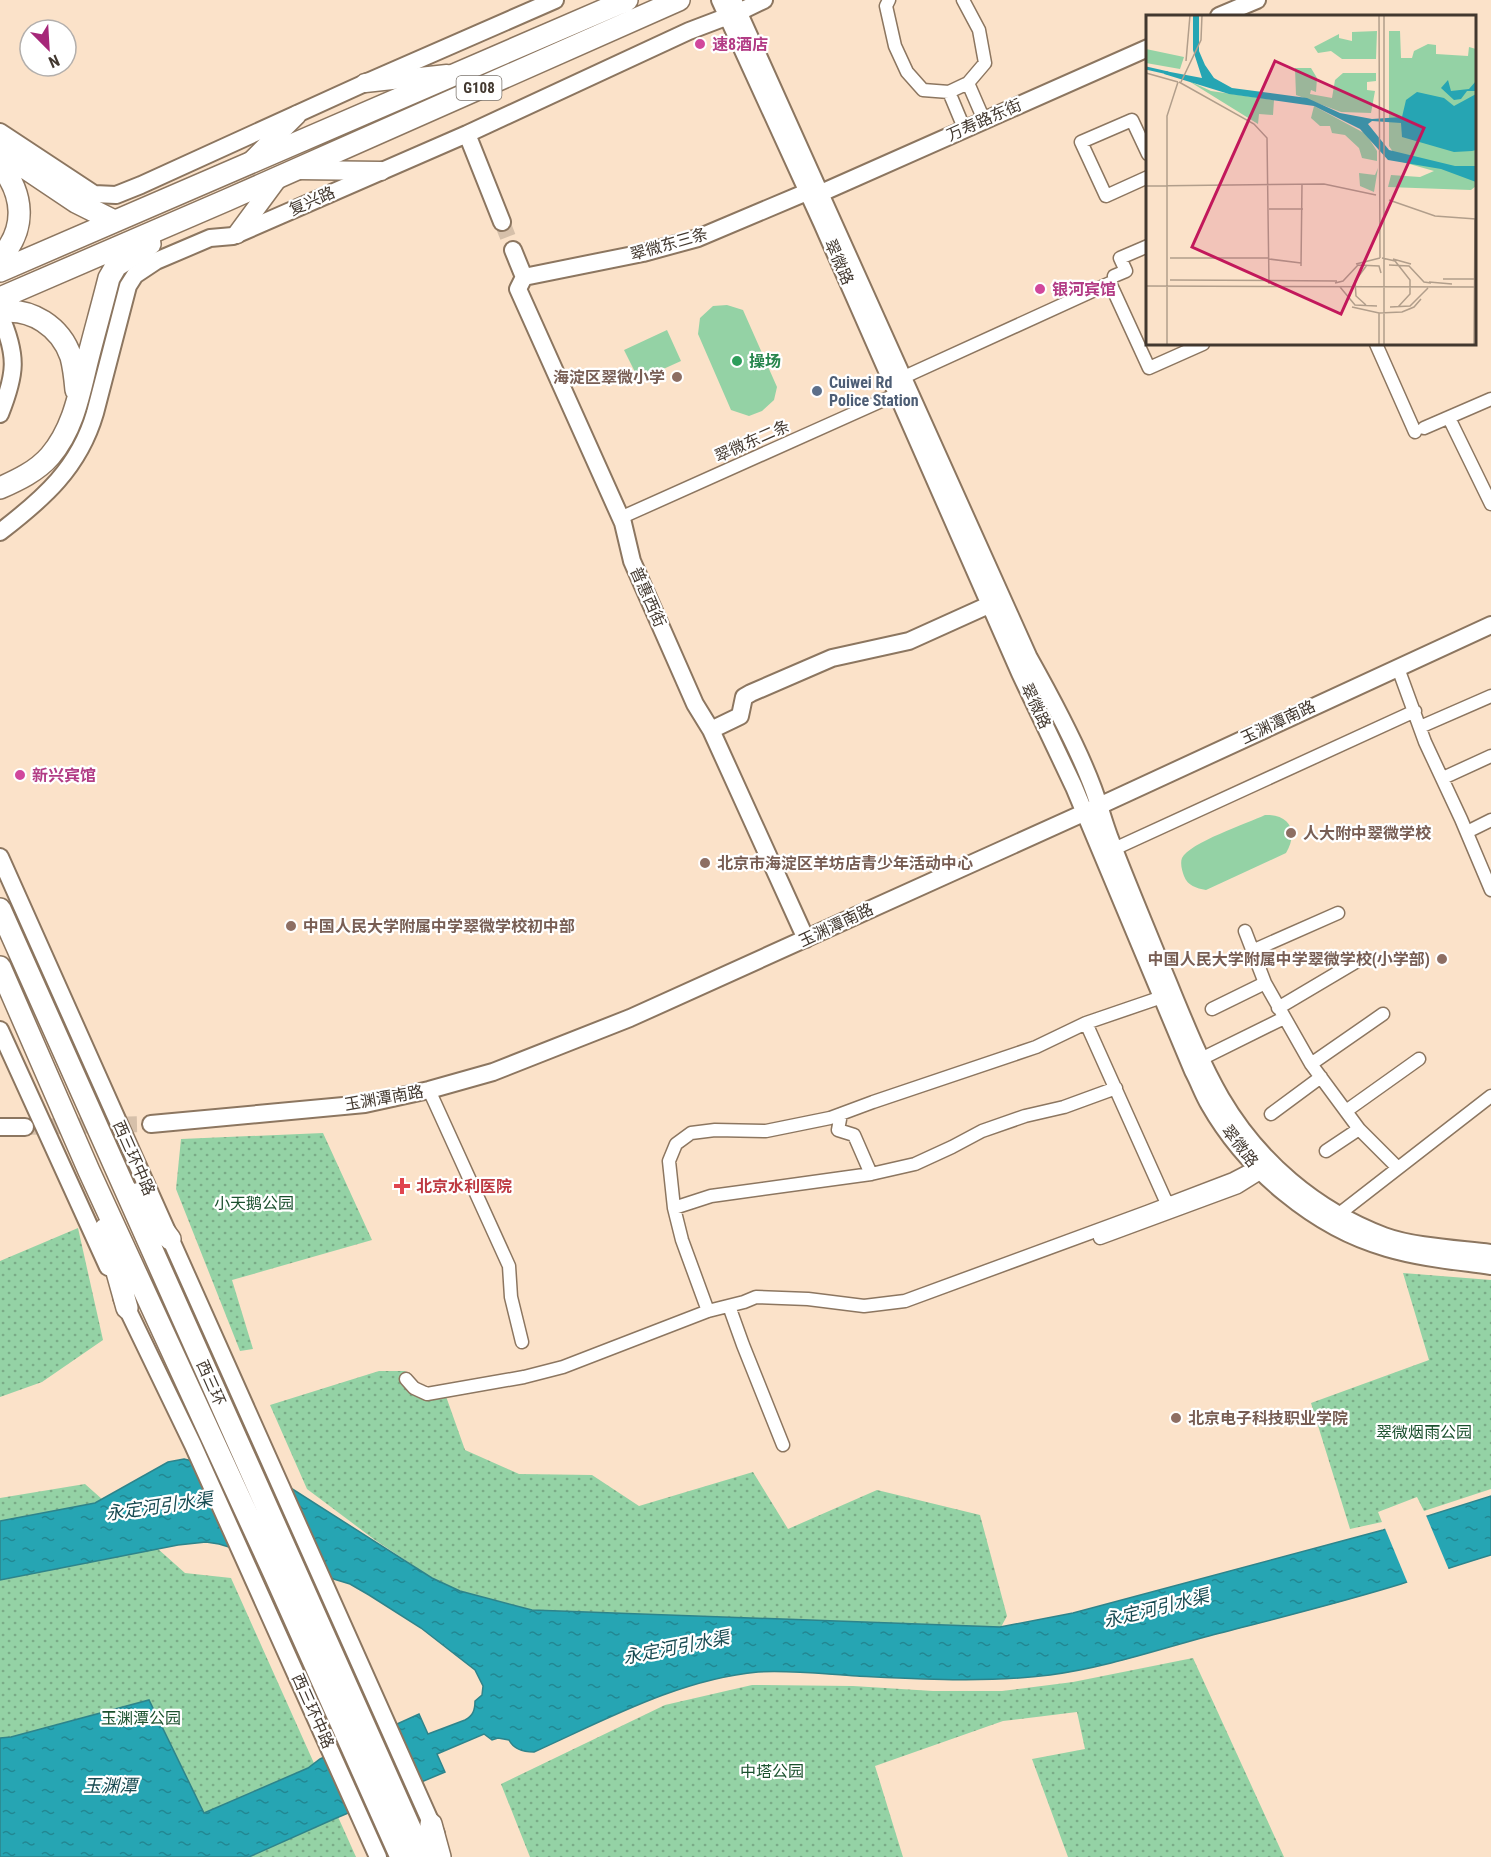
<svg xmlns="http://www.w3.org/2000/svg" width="1491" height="1857" viewBox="0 0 1491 1857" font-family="'Roboto Condensed','Noto Sans SC',sans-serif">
  <defs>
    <pattern id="park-dots" width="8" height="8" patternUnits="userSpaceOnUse" patternTransform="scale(1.5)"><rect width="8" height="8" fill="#94d2a5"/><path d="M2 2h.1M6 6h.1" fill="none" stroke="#7aab87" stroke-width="1.8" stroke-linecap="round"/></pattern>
    <pattern id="water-ripples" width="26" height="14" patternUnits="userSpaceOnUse" patternTransform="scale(1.5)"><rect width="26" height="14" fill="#26a5b3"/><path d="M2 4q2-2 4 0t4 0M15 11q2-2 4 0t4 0" fill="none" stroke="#228792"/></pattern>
  </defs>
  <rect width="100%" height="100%" fill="#fbe2c9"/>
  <!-- green -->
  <path fill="#94d2a5" d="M727 305 743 310 777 387 774 400 762 411 749 416 731 410 698 334 700 318 713 306Z
    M667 330 681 361 639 380 624 350Z
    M1265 815C1291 814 1298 833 1286 853L1206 890C1196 888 1188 886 1184 876 1182 871 1180 863 1182 858 1189 843 1248 823 1265 815Z"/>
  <!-- park -->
  <path fill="url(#park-dots)" d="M323 1133 372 1240 232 1280 253 1349 240 1351 176 1189 181 1139Z
    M78 1228 103 1340 42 1382 0 1397V1261Z
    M1403 1273 1491 1280V1489L1424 1511 1417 1497 1378 1512 1382 1522 1350 1529 1311 1403 1429 1360Z
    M379 1371H405L421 1387 442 1385 465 1450 519 1474 592 1475 639 1506 753 1472 788 1529 877 1490 980 1515 1007 1616 1001 1627 532 1610 460 1591 432 1578 375 1540 307 1489 270 1405Z
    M85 1484 185 1573 231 1578 356 1857H0V1498Z
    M1193 1658 1284 1857H1068L1032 1759 1085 1749 1077 1712 1003 1721 875 1766 903 1857H530L501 1784 665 1705 752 1685 853 1686 933 1691H1002L1073 1682Z"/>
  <!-- water -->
  <path fill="url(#water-ripples)" stroke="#2e848b" stroke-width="1.5" d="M184 1459 283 1483 432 1578 460 1591 532 1610 1000 1627 1073 1613 1383 1530 1491 1496V1555C1461 1564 1431 1574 1401 1584 1336 1604 1270 1620 1205 1637 1154 1651 1103 1668 1050 1675 986 1683 921 1679 857 1676 824 1674 791 1670 758 1672 680 1679 605 1720 534 1752 524 1752 514 1750 509 1740L498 1738 492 1740 484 1734 437 1754 445 1772 334 1819 249 1857H0V1738L11 1737 149 1700 204 1813 308 1768 320 1759 419 1714 428 1734 465 1720C473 1716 475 1710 475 1701L482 1695 483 1686 475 1670 421 1628 369 1595 350 1584 219 1544 206 1542 178 1545 0 1580V1521L95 1503 168 1462Z"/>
  <!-- pier -->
  <path fill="#fbe2c9" d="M1425 1513 1449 1570 1408 1584 1384 1526Z"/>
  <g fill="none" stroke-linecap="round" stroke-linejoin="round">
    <!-- secondary-tunnel -->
    <path stroke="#d6c0aa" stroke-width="16" stroke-dasharray="16 8" stroke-linecap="butt" d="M502 222 513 250
      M25 1127 151 1124"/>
    <!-- street casing -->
    <g stroke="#8c7660" stroke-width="15">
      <path id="street" d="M889 0 886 6 895 46 907 72 923 90 949 92
        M963 0 979 30 985 63 968 83
        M964 128 949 92 968 83 984 120
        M1148 154 1132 120 1081 142 1106 196 1148 177
        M1114 276 1126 271 1120 258 1148 246
        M1376 344 1415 432
        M904 377 1110 283 1149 368 1203 344
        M1449 418 1491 504
        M1424 428 1491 399
        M620 518 897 394
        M1398 668 1425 742 1461 819 1491 890
        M1420 727 1491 696
        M1443 778 1491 756
        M1467 832 1491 820
        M1114 849 1415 711
        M1245 931 1265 983 1311 1064 1359 1129 1398 1168
        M1252 951 1338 913
        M1278 1008 1359 960
        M1212 1009 1265 983
        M1086 1023 1169 1208
        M1201 1059 1284 1018
        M1311 1064 1383 1014
        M429 1090 509 1266 511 1297 522 1342
        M1346 1111 1419 1059
        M841 1114 838 1130 854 1135 871 1174
        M1271 1114 1321 1077
        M1326 1151 1359 1129
        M674 1208 711 1196 871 1174 915 1164 952 1147 982 1131 1025 1116 1064 1107 1116 1088
        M1339 1214 1491 1096
        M1100 1238 1238 1187 1262 1172 1267 1165
        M729 1306 743 1345 783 1445
        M708 1311 682 1240 674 1208 669 1161 676 1144 691 1133 715 1130 766 1131 830 1118 873 1102 1036 1047 1086 1023 1162 997
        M406 1379 414 1388 427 1394 524 1377 563 1367 708 1311 744 1302 756 1297 808 1299 864 1306 905 1301 1147 1212 1233 1179 1262 1164"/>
    </g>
    <!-- secondary casing -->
    <g stroke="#8c7660" stroke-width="20">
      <path id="secondary" d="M720 0 822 223 1020 673 1074 787 1193 1071C1199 1082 1203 1094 1209 1104 1246 1169 1315 1228 1387 1248 1421 1258 1456 1261 1491 1266
        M733 0 1029 658C1052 699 1077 745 1093 788 1099 804 1103 820 1109 836 1126 881 1145 925 1163 970 1181 1013 1198 1058 1221 1098 1258 1161 1315 1210 1384 1236 1414 1247 1459 1249 1491 1253
        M1219 16 1257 0
        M0 132 94 194 116 195 141 185 365 83 555 0
        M467 134 502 222
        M821 193 1148 48
        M513 250 524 277 518 289 623 523 632 561 695 704 711 730 806 939
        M524 277 643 253 698 238 807 192
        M0 315C18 356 16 374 0 414
        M0 532C43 499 79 468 95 413L128 286 135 275 156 261 210 238 233 236 467 134 689 31 739 12 764 0
        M711 730 740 716 744 697 751 693 832 658 909 641 991 604
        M0 857 436 1834
        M0 1030 108 1267
        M151 1124 365 1104 429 1090 493 1072 630 1018 1099 806 1491 625
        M0 1127H25
        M122 1298 193 1445 378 1857"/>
    </g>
    <!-- primary casing -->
    <g stroke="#8c7660" stroke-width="21">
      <path id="primary" d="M365 83 447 74
        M252 160 297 115
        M298 170 381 171
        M237 234 279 177"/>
    </g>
    <!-- highway casing -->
    <g stroke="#8c7660" stroke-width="24">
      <path id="highway" d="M0 151 76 202 114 221
        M0 165C24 194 27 229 0 258
        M0 271 627 0
        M0 298 227 200 679 0
        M0 312C31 307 61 327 71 357 74 368 75 379 76 390
        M0 488C18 480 37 471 50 456 73 429 79 395 87 362 94 334 102 306 109 278L116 266 150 244
        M0 909 423 1857
        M0 967 89 1171 275 1575 401 1857
        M136 1194 170 1239
        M105 1229 127 1308
        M431 1824 440 1857"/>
    </g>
    <!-- street -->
    <use href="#street" stroke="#fff" stroke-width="12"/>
    <!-- secondary -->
    <use href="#secondary" stroke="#fff" stroke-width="16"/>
    <!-- primary -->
    <use href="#primary" stroke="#fff" stroke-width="18"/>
    <!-- highway -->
    <use href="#highway" stroke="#fff" stroke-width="21"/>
  </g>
  <!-- markers -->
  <g fill="#d1479c" stroke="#fff" stroke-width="2">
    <circle cx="700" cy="44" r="6"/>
    <circle cx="1040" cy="289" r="6"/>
    <circle cx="20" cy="775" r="6"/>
  </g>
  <circle fill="#2e9e5b" stroke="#fff" stroke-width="2" cx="737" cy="361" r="6"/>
  <g fill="#8d6e63" stroke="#fff" stroke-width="2">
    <circle cx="677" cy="377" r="6"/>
    <circle cx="1291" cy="833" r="6"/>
    <circle cx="705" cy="863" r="6"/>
    <circle cx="291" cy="926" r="6"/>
    <circle cx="1442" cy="959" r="6"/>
    <circle cx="1176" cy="1418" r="6"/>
  </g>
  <circle fill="#5c6f8a" stroke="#fff" stroke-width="2" cx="817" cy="391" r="6"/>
  <path fill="#e0444e" stroke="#fff" stroke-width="2" d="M399 1177h6v6h6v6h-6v6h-6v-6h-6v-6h6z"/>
  <g text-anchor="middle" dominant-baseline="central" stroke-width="4.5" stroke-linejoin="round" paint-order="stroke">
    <!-- shield labels -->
    <rect fill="#fff" stroke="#7b746d" stroke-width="1.5" x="456.5" y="76" width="45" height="24" rx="4.5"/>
    <g font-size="15" font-weight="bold" fill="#42382f">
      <text x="479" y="88">G108</text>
    </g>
    <!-- hotel labels -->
    <g font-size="16" font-weight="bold" fill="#b23c85" stroke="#fff" text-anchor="start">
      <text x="712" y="44">速8酒店</text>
      <text x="1052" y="289">银河宾馆</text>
      <text x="32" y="775">新兴宾馆</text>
    </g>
    <!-- street labels -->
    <g font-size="16" fill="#42382f" stroke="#fff">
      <text transform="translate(984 120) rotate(-24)">万寿路东街</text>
      <text transform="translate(312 201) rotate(-24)">复兴路</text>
      <text transform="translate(669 244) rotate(-16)">翠微东三条</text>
      <text transform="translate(839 262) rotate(66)">翠微路</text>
      <text transform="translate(752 441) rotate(-24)">翠微东二条</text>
      <text transform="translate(648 597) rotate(66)">普惠西街</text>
      <text transform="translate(1036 706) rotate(65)">翠微路</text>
      <text transform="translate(1278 722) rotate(-25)">玉渊潭南路</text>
      <text transform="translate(836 925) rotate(-25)">玉渊潭南路</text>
      <text transform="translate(384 1098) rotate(-10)">玉渊潭南路</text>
      <text transform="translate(1240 1146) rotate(52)">翠微路</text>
      <text transform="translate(134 1158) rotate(66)">西三环中路</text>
      <text transform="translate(211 1383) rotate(66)">西三环</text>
      <text transform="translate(313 1711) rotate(66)">西三环中路</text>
    </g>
    <!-- leisure labels -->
    <g font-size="16" font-weight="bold" fill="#27864d" stroke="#fff" text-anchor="start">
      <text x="749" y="361">操场</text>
    </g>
    <!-- education labels -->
    <g font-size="16" font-weight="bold" fill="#785e54" stroke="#fff" text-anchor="start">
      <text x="665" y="377" text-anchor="end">海淀区翠微小学</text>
      <text x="1303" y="833">人大附中翠微学校</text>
      <text x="717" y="863">北京市海淀区羊坊店青少年活动中心</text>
      <text x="303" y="926">中国人民大学附属中学翠微学校初中部</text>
      <text x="1430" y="959" text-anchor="end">中国人民大学附属中学翠微学校(小学部)</text>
      <text x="1188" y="1418">北京电子科技职业学院</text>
    </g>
    <!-- service labels -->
    <g font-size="16" font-weight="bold" fill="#4e5e75" stroke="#fff" text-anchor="start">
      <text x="829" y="382">Cuiwei Rd<tspan x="829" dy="18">Police Station</tspan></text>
    </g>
    <!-- health labels -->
    <g font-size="16" font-weight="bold" fill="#be3a42" stroke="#fff" text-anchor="start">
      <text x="416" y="1186">北京水利医院</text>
    </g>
    <!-- park labels -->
    <g font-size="16" fill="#1b512e" stroke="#fff">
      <text x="254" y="1203">小天鹅公园</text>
      <text x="1424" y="1432">翠微烟雨公园</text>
      <text x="141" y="1718">玉渊潭公园</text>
      <text x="772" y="1771">中塔公园</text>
    </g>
    <!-- water labels -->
    <g font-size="18" font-style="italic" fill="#174a51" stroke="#fff">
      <text transform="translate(159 1506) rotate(-8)">永定河引水渠</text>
      <text transform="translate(1156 1608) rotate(-14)">永定河引水渠</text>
      <text transform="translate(676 1647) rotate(-11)">永定河引水渠</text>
      <text x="110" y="1785">玉渊潭</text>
    </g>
  </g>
  <!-- overview -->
  <g transform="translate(1146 15)">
    <rect width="330" height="330" fill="#fbe2c9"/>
    <path d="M231 16 230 44H196L185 36 172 38 168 32 193 19V23L206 26V17ZM243 16H254L255 43H266L268 36 282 29 290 30V39L322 41 323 32 330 34V171L325 175 242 172 245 160 274 162 288 156 253 146 243 131ZM0 34 38 42 34 54 0 48ZM149 53H165L171 63 170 77 165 75 164 79 186 83 189 65 197 58H230V66L221 67V75L229 76 225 98 195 97 150 80ZM41 65 65 76 128 85 127 100 113 99 112 109ZM168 91 220 119 231 136V146L216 143 213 133 199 120 186 118 184 111H174L165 103ZM232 153 228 177 214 171 213 158 229 160Z" fill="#94d2a5"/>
    <path d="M47 0H53V36L59 50 68 63 86 73 161 83 194 98 226 104 256 102 260 85 271 77 298 83 308 91 330 79V135L326 136 308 137 256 122 255 108 226 106 222 109 243 135 309 151H330V167L295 154 242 145 214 114 168 91 83 79 18 59 19 56 56 63 47 35ZM302 65 305 76 323 74 330 66V76H321L315 84 308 85 295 73Z" fill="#26a5b3"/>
    <path fill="none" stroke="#26a5b3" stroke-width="3" d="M0 53 22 58"/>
    <path fill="none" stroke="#b19e8b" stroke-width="1.5" d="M233 0 234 243M238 0V330M40 46 44 0M0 58 32 67M33 67 108 109 121 123 123 269M35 67 55 25 56 0M0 171 178 169 230 180M243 185 289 201 330 204M123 194H157M24 243H122M236 243 249 246 264 265V279L252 292M123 244 155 248M247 244 265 249M210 249 234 243M243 250 263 251 278 267 285 268M155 251 156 169M297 264H330M24 265 191 266M283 267 306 269M189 268 197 266 212 250 233 251 235 258M0 271 330 272M194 272 209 290 231 291M220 290 210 281 209 266 221 250M206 292 233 298 256 297 268 292 275 284M244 292 264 291 282 273M21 330V101L32 67M233 330V298M328 330 329 204"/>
    <path fill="#c2185b" fill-opacity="0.15" stroke="#c2185b" stroke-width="3" d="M129 46 278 113 195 299 46 232Z"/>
    <rect width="330" height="330" fill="none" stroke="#42382f" stroke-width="3"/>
  </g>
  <!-- north arrow -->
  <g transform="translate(48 48) rotate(156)"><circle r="28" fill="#ffffff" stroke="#b3afac" stroke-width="1.5"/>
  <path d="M0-4.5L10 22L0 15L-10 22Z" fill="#a62779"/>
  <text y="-9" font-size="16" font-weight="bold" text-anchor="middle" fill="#42382f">N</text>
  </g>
</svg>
